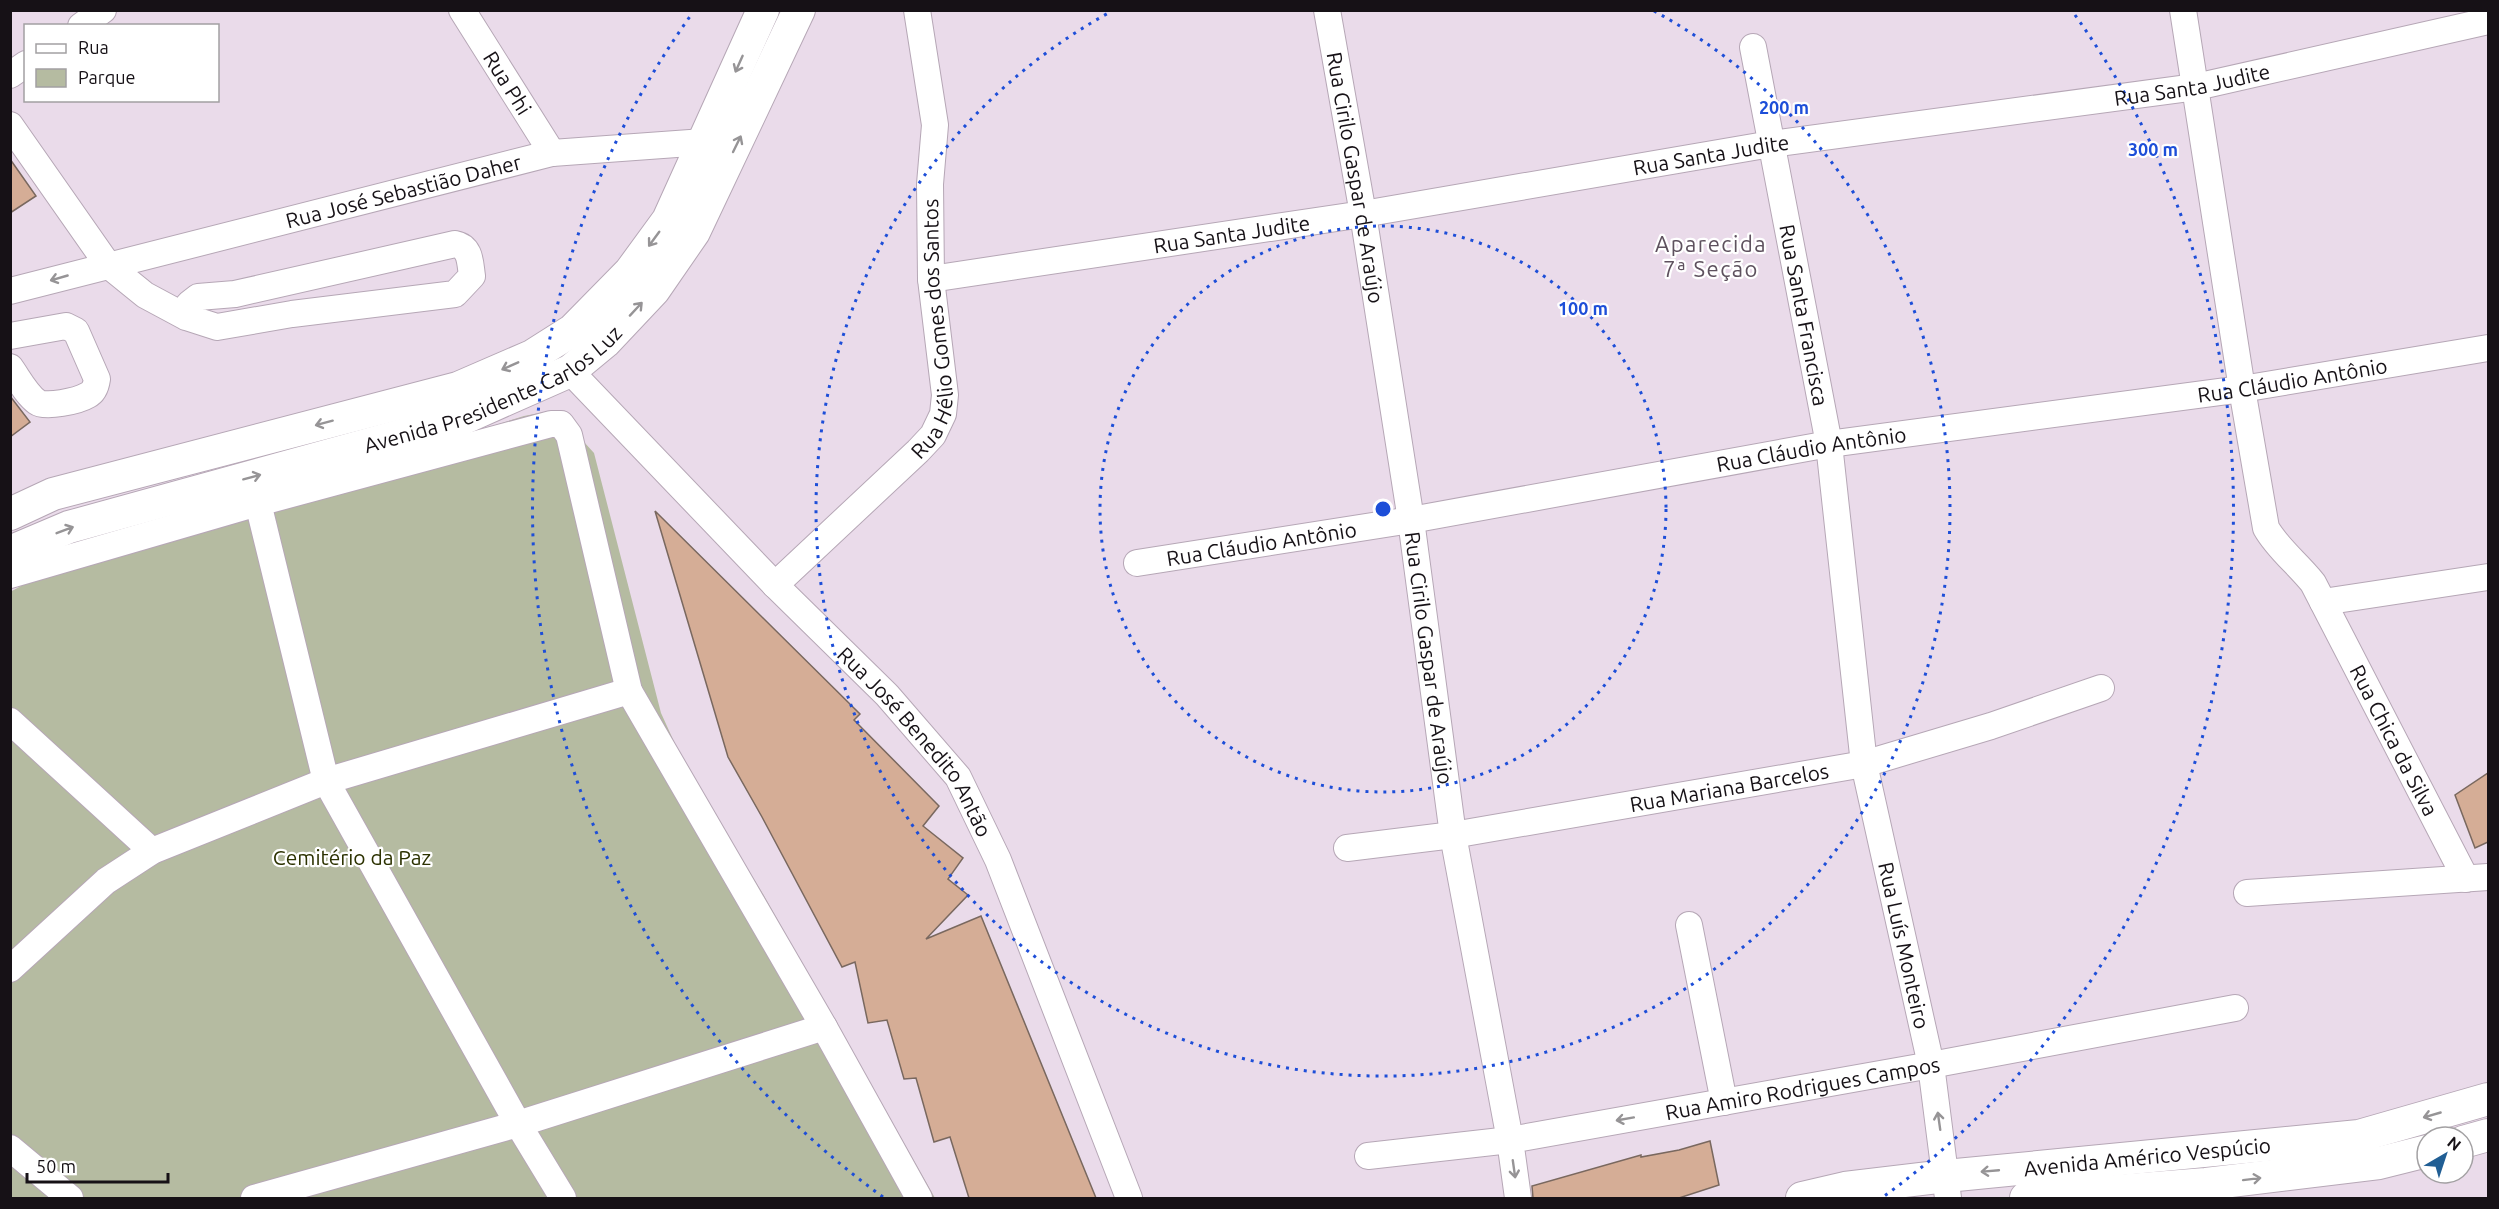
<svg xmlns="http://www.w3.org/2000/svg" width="2499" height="1209" viewBox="0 0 2499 1209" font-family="Ubuntu,sans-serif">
  <rect width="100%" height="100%" fill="#eadbea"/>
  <!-- green -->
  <path fill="#b5bba1" d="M555 410 594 453 661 713 686 768 763 894 935 1198H11L10 592 71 559 524 416Z"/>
  <!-- building -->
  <path fill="#d5ad96" stroke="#79685f" stroke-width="1.5" d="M10 159 36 196 10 213Z
    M10 396 30 422 10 437Z
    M655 511 860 714 854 720 939 806 923 826 963 858 948 879 968 895 926 939 981 916 1096 1198H969L950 1137 934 1142 916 1078 904 1079 887 1020 868 1023 855 962 842 967 762 817 728 757Z
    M2488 773V842L2475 848 2455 795Z
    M1710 1141 1719 1185 1679 1198H1533L1532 1186 1641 1155V1157L1679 1150Z"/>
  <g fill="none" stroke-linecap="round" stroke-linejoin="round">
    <!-- minor casing -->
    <g stroke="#b6a7b6" stroke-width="28">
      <g id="minor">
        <path id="s1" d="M462 10 552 153"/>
        <path id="s2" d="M1327 10 1363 214 1411 520 1453 835 1510 1140 1518 1198"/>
        <path id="s3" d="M2183 10 2242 389 2266 528C2278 549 2297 563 2313 583L2466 879"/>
        <path d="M81 26 103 10"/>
        <path id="s4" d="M1753 47 1829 444 1864 764 1931 1065 1948 1198"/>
        <path d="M10 75 26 64"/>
        <path d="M10 125 108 265 145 295 186 317 217 327 292 314 455 294 472 276C470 263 471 247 455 244L235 294 198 297 189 304 186 317"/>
        <path id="s5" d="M931 279 1363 214 1771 144 2196 87 2488 21"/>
        <path id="s6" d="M10 291 552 153 704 142"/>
        <path d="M10 336 66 326 76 331 97 379C96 386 94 392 88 395 78 401 45 408 37 402 26 394 18 378 10 367"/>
        <path id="s7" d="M570 371 775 585 887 695 958 777 998 860 1129 1198"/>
        <path d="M258 503 326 781 518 1124 824 1027"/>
        <path id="s8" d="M1137 563 1411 520 1829 444 2242 389 2488 348"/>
        <path d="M10 575 258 503 551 424H561L569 435 629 691"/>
        <path id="s9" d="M775 585 918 451 933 435 943 414 945 395 931 279 930 184 935 125 917 10"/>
        <path d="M2323 602 2488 577"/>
        <path d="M10 721 152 851"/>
        <path id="s10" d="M1347 848 1453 835 1864 764 1991 726 2101 688"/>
        <path d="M2247 893 2488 877"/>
        <path d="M1689 925 1724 1102"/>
        <path d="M10 969 106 881 152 851 326 781 629 691 824 1027 919 1198"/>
        <path d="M10 1148 70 1198"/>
        <path id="s11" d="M1368 1156 1510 1140 1931 1065 2235 1008"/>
        <path d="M254 1198 518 1124 563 1198"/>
      </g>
    </g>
    <!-- major casing -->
    <g stroke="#b6a7b6" stroke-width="34">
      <g id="major">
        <path d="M10 514 53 494 458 388 532 356 573 330 630 272 668 220 763 10"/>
        <path id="s12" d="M10 552 69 527 464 418 570 371 605 342 654 290 694 232 799 10"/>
        <path d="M2463 1142 2488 1135"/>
        <path id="s13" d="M1802 1198 1845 1188 1946 1176 2359 1136 2488 1099"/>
        <path d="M2026 1198 2206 1184 2379 1163 2427 1151"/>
      </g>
    </g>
    <!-- minor -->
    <use href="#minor" stroke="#fff" stroke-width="26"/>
    <!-- major -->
    <use href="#major" stroke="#fff" stroke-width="32"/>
  </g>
  <!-- one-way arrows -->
  <defs><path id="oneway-shaft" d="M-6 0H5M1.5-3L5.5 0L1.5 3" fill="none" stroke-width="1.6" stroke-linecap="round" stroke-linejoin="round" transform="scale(1.5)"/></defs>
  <g stroke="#969496">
    <use href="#oneway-shaft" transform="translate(739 64) rotate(114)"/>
    <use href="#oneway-shaft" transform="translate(737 144) rotate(-64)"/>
    <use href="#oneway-shaft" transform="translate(654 239) rotate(126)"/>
    <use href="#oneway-shaft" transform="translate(59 278) rotate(164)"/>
    <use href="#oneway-shaft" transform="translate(636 309) rotate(-47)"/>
    <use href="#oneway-shaft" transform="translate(510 366) rotate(156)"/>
    <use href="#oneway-shaft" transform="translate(324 423) rotate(165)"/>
    <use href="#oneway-shaft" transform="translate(252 477) rotate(-15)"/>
    <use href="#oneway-shaft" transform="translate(65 530) rotate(-21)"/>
    <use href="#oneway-shaft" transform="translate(2432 1115) rotate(164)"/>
    <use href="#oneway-shaft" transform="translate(1625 1119) rotate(170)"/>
    <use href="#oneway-shaft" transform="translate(1939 1121) rotate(-98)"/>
    <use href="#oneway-shaft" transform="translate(1514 1169) rotate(82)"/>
    <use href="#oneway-shaft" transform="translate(1990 1171) rotate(175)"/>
    <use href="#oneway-shaft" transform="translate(2252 1179) rotate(-7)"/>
  </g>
  <!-- distance rings -->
  <g fill="none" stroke="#1d4ed8" stroke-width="3" stroke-dasharray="3 6">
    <circle cx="1383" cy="509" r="283"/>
    <path d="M1654 11A567 567 0 1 1 1112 11"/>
    <path d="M883 1197A850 850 0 0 1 691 15M2075 15A850 850 0 0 1 1883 1197"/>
  </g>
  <g text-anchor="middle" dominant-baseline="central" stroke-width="4.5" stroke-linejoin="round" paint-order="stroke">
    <!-- street labels -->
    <g font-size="21" fill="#161116" stroke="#fff">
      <text stroke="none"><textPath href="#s1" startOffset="86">Rua Phi</textPath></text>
      <text stroke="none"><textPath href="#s5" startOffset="1276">Rua Santa Judite</textPath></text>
      <text stroke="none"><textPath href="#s5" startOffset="790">Rua Santa Judite</textPath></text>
      <text stroke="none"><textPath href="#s2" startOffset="170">Rua Cirilo Gaspar de Araújo</textPath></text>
      <text stroke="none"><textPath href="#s6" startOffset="406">Rua José Sebastião Daher</textPath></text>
      <text stroke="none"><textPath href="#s5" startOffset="304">Rua Santa Judite</textPath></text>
      <text stroke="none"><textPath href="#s4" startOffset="273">Rua Santa Francisca</textPath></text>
      <text stroke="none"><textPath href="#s9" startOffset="324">Rua Hélio Gomes dos Santos</textPath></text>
      <text stroke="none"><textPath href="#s8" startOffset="1170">Rua Cláudio Antônio</textPath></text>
      <text stroke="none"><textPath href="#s12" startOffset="512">Avenida Presidente Carlos Luz</textPath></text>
      <text stroke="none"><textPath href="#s8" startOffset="684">Rua Cláudio Antônio</textPath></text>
      <text stroke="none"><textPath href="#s8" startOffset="126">Rua Cláudio Antônio</textPath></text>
      <text stroke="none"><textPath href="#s2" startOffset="656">Rua Cirilo Gaspar de Araújo</textPath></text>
      <text stroke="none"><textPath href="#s3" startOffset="774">Rua Chica da Silva</textPath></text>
      <text stroke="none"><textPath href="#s7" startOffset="508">Rua José Benedito Antão</textPath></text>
      <text stroke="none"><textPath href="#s10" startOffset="387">Rua Mariana Barcelos</textPath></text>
      <text stroke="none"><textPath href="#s4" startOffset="912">Rua Luís Monteiro</textPath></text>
      <text stroke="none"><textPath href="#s11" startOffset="440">Rua Amiro Rodrigues Campos</textPath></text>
      <text stroke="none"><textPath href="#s13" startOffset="348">Avenida Américo Vespúcio</textPath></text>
    </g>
    <!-- park labels -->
    <g font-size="21" fill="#2c3201" stroke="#fff">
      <text x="352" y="857">Cemitério da Paz</text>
    </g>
    <!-- neighbourhood labels -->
    <g font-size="22" letter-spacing="1.5" fill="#5e515e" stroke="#fff">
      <text x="1711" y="243">Aparecida<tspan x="1711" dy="25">7ª Seção</tspan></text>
    </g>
  </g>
  <circle cx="1383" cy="509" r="9" fill="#1d4ed8" stroke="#fff" stroke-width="3"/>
  <g font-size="18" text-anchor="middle" font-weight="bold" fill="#1d4ed8" stroke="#fff" stroke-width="4.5" stroke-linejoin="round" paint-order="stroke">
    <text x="1784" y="114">200 m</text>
    <text x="2153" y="156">300 m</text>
    <text x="1583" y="315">100 m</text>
  </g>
  <!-- border -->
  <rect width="2499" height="1209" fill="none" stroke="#161116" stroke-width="24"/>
  <!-- legend -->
  <rect x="24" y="24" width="195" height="78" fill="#ffffff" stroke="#a2a0a2" stroke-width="1.5"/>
  <rect x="36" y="44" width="30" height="9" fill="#ffffff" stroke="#a2a0a2" stroke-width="1.5"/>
  <text x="78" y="54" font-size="18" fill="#161116">Rua</text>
  <rect x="36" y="69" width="30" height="18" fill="#b5bba1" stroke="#a2a0a2" stroke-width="1.5"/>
  <text x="78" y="84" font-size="18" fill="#161116">Parque</text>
  <!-- north arrow -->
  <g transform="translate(2445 1155) rotate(39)"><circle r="28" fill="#ffffff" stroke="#a2a0a2" stroke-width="1.5"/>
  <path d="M0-4.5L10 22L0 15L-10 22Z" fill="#205e94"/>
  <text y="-9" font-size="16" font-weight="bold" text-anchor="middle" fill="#161116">N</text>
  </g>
  <!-- scale -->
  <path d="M27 1173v9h141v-9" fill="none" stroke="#161116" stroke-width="3"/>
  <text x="36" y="1173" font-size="18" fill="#161116" stroke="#ffffff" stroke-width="4.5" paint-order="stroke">50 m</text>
</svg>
